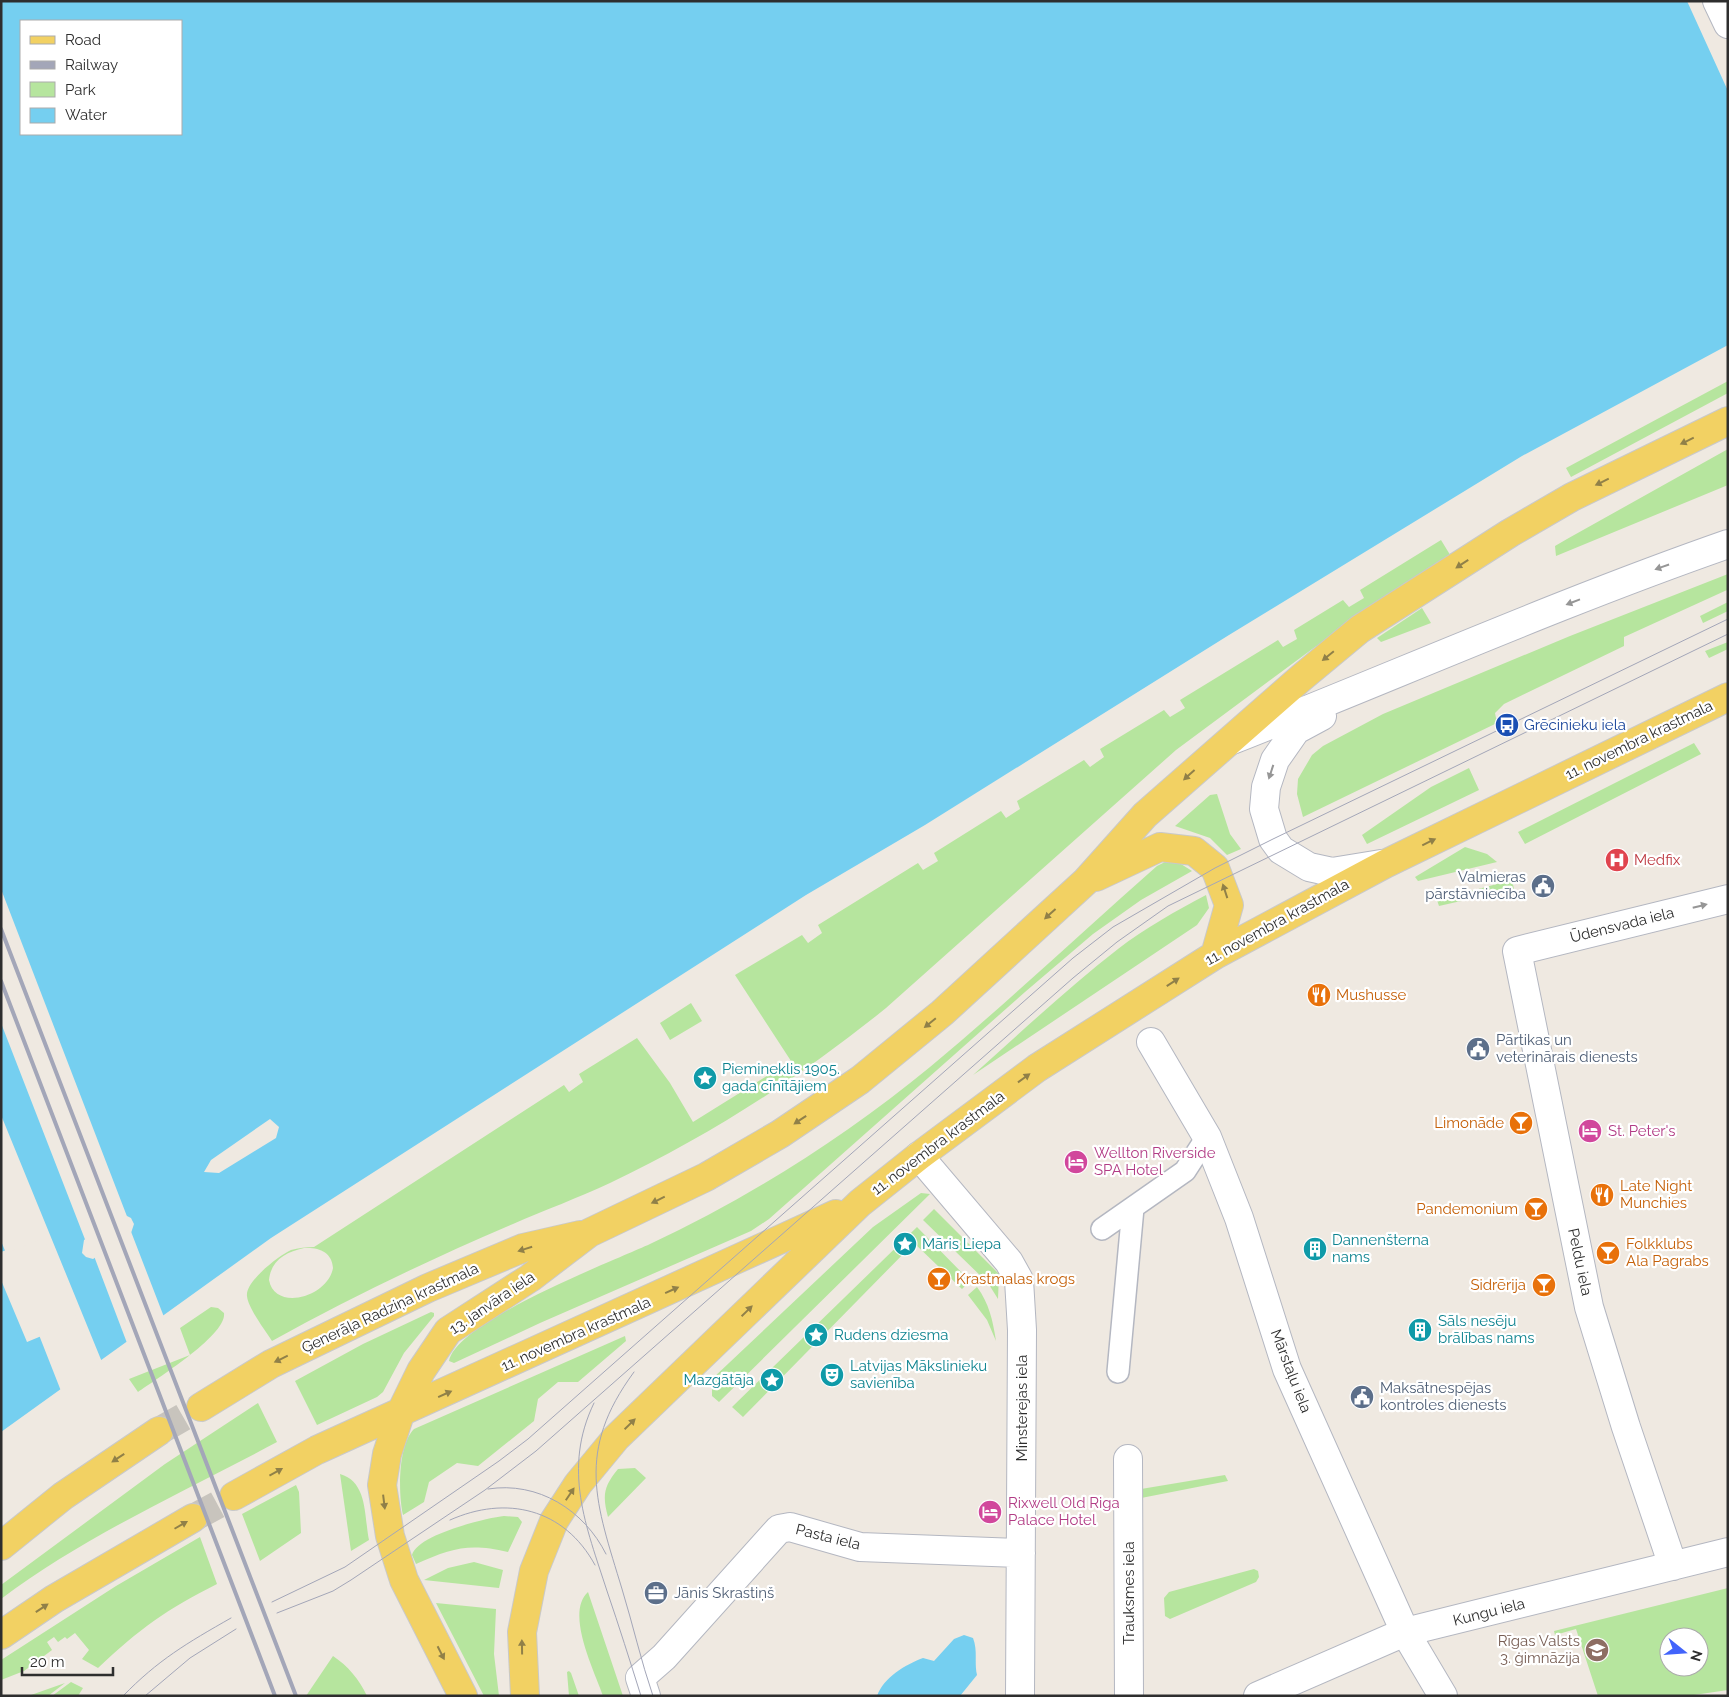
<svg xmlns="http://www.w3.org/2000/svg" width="1729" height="1697" viewBox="0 0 1729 1697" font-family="Raleway,sans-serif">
  <rect width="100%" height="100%" fill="#efe9e1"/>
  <!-- green -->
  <path fill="#b6e59e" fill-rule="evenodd" d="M1728 381V393L1571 477 1566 468Z
    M1728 449V485L1556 556 1555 546 1567 539Z
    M1441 540 1452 558 1315 647 1176 750 886 1008C801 1077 709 1136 610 1183 578 1198 545 1210 513 1224 431 1259 349 1298 272 1341 265 1330 248 1308 247 1296 245 1282 278 1256 291 1250 298 1248 307 1247 314 1247L564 1085 569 1092 583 1082 579 1074 637 1038 670 1083 693 1122 791 1061 735 975 802 935 808 943 822 933 818 925 918 863 923 870 938 861 934 853 1001 811 1006 818 1020 809 1017 801 1084 760 1090 767 1104 757 1100 749 1164 710 1170 717 1185 708 1180 700 1278 640 1283 647 1297 639 1294 630 1343 600 1349 607 1364 598 1360 590ZM304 1248C319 1247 332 1252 333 1268 328 1297 275 1312 269 1280 271 1260 286 1252 304 1248Z
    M1728 574V591L1727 590 1624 637V646L1504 704 1495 713 1497 723 1303 817 1297 794 1298 779 1312 755 1323 746 1383 714 1570 636Z
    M1728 602V611L1703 623 1700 616Z
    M1422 608 1431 623 1381 642 1377 638Z
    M1728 642V649L1709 658 1705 651Z
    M1694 743 1701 754 1525 844 1518 832Z
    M1469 768 1479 790 1367 844 1362 835 1431 787Z
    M1217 794 1230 834 1241 849 1227 855 1210 838 1175 826 1210 795Z
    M1465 847 1487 854 1497 862 1418 881 1415 877Z
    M1165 862 1181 864 1192 871 1141 900 1093 934 1025 992 769 1219 751 1231 540 1323 454 1363 449 1361C457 1321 611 1262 650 1244 750 1197 845 1137 930 1067 1008 1002 1081 933 1157 866Z
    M1512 880 1514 889 1439 906 1437 900Z
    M1206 895 1209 908 1197 925 973 1075C1021 1032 1068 988 1118 949 1145 928 1176 911 1206 895Z
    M691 1003 702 1021 670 1040 660 1023Z
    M921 1193 930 1194 719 1402 712 1396V1379L873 1227Z
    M934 1209 999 1274 998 1299 988 1283 923 1220Z
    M917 1227 970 1281 962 1289 914 1243 743 1417 732 1407Z
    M977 1287C989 1303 993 1321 996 1341L987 1320 968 1295Z
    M211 1307 218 1308 224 1313C227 1335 156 1379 138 1392L129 1379 190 1355 180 1328Z
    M431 1312 434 1313V1316L404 1353 383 1392 377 1397 317 1425 295 1381 363 1344Z
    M625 1336 626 1341 578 1382H558L538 1399 534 1421 478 1466 457 1463 429 1482 424 1502 403 1515C398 1493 398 1445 414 1429Z
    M258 1403 277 1442C184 1492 86 1535 1 1599V1585L165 1464Z
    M635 1468 646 1478 608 1517C602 1495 604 1486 618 1469Z
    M340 1474C368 1482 364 1516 369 1540L351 1551Z
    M1225 1475 1228 1481 1136 1499 1135 1490Z
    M296 1485 299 1492 301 1533 260 1561 242 1514Z
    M504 1516 518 1517 522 1522 508 1552C469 1543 452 1548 416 1564L412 1555C417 1535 485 1518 504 1516Z
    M200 1537 217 1584C167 1609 139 1629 98 1668L82 1659 89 1650 75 1633 67 1639 65 1637 58 1642 54 1637 47 1642 52 1650 24 1671 1 1680V1660L116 1586Z
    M474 1562 503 1570 499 1588 424 1580 448 1568Z
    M1254 1569 1258 1571 1259 1577 1256 1582 1170 1619 1165 1616 1164 1598 1169 1592Z
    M1728 1588V1690L1687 1696H1598L1576 1629 1555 1635 1554 1631ZM1669 1637H1699V1667H1669Z
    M588 1592 623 1696H603C594 1670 565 1613 588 1592Z
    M436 1603 496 1609 494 1654 499 1696H484Z
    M333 1656C348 1666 359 1679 367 1696H306Z
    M569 1671 571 1673 579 1696H569L567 1672Z
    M71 1682 83 1688 78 1696H52Z
    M65 1683 48 1696H31V1695Z"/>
  <!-- water -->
  <path fill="#75cff0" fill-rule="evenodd" d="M1 1H1728V345L1522 456 1229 635 925 825 806 895 271 1238 1 1432V1280L27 1342 80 1320 45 1235 1 1252ZM21 21H181V134H21ZM270 1119 279 1127 276 1138 219 1173 204 1172 211 1160ZM125 1215 131 1218 134 1224 131 1233 93 1259 86 1257 82 1253 84 1240 118 1216Z
    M964 1635 973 1638C978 1651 974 1662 977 1675L960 1696H877C884 1677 905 1665 923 1658L934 1661 954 1639Z"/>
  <!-- pier -->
  <path fill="#efe9e1" d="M1687 1H1728V91Z
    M1 889 128 1219 119 1218 86 1242 1 1023Z
    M1 1115 102 1362 61 1391 39 1335 77 1319 44 1238 6 1253 1 1241Z
    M130 1229 164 1317 127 1343 94 1256Z"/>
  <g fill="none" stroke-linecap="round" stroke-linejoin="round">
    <!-- primary-tunnel -->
    <path stroke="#c8c4bd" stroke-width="28" stroke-dasharray="28 14" stroke-linecap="butt" d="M159 1431 201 1407
      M193 1518 234 1496"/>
    <!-- pedestrian casing -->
    <g stroke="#b4b7c1" stroke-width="24">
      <path id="pedestrian" d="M1102 1229 1185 1171 1207 1137
        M1118 1372 1133 1208"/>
    </g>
    <!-- minor casing -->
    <g stroke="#b4b7c1" stroke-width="30">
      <path id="minor" d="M1151 1042 1207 1137 1239 1218 1287 1369 1405 1632 1443 1696
        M919 1156 1009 1262 1019 1280 1022 1330 1020 1696
        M1128 1459 1129 1696
        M1673 1566 1626 1427 1589 1307 1517 951 1728 899
        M646 1696 640 1678 664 1657 779 1529 790 1527 860 1547 1021 1553
        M1258 1696 1405 1632 1728 1552"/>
    </g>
    <!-- secondary casing -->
    <g stroke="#b4b7c1" stroke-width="30">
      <path id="secondary" d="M1717 1 1728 24
        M1322 716 1296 730 1275 760 1266 787 1264 809 1273 839 1281 850 1309 867 1332 872 1381 864
        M1232 740C1397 675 1559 603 1728 544"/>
    </g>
    <!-- primary casing -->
    <g stroke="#c9c9c9" stroke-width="30">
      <path id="primary" d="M1096 877 1160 847 1194 851 1215 868 1229 905 1215 955
        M201 1407 271 1364 428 1288 523 1248 580 1235
        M234 1496 317 1450 836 1214
        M1 1546 63 1496 159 1431
        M1 1635 54 1599 193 1518
        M463 1696 404 1580 390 1536 382 1485 387 1454 400 1414 421 1371 448 1331 530 1278 589 1233 706 1177 780 1134 860 1080 942 1013 1086 881 1145 815 1301 678 1360 629 1510 533 1572 497 1728 421
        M525 1696 522 1632 534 1571 554 1521 578 1484 616 1438 860 1203 919 1156 1037 1068 1215 955 1385 864 1728 697"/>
    </g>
    <!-- pedestrian -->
    <use href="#pedestrian" stroke="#fff" stroke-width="21"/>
    <!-- minor -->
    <use href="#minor" stroke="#fff" stroke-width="28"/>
    <!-- secondary -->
    <use href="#secondary" stroke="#fff" stroke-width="28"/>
    <!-- primary -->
    <use href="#primary" stroke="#f2d163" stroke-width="28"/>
    <!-- tram -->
    <path stroke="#a3a6b8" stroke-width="1" d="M634 1372C575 1452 596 1503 622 1589 633 1625 641 1661 653 1696
      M594 1403C562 1469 586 1526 607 1591 619 1626 630 1661 641 1696
      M488 1489C538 1481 584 1510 606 1554
      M450 1520C506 1495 564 1508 595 1565
      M272 1602 345 1567 499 1461 528 1439 1073 958 1113 927 1215 868 1273 839 1728 619
      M277 1613 333 1591 351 1580 485 1490 536 1451 1073 978 1117 942 1168 906 1728 634
      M123 1696C158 1660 187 1643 231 1618
      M145 1696 190 1658 236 1629"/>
    <!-- rail -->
    <path stroke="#a3a6b8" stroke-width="4" d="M1 929 296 1696
      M1 981 275 1696"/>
  </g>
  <!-- one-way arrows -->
  <defs><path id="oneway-solid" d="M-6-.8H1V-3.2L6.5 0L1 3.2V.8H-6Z" transform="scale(1.25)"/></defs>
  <g fill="#908048">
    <use href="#oneway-solid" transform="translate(1687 441) rotate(154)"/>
    <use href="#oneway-solid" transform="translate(1602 482) rotate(154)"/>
    <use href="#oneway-solid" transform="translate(1462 564) rotate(147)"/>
    <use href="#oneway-solid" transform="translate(1328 656) rotate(141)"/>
    <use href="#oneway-solid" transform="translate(1189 775) rotate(138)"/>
    <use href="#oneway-solid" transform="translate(1429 842) rotate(-26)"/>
    <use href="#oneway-solid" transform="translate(1225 891) rotate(-108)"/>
    <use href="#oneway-solid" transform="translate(1050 914) rotate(138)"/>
    <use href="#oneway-solid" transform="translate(1173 982) rotate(-33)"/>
    <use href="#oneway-solid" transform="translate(930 1023) rotate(141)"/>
    <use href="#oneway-solid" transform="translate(1024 1078) rotate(-36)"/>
    <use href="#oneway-solid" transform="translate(800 1120) rotate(146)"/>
    <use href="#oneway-solid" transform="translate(658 1200) rotate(154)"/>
    <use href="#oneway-solid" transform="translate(525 1249) rotate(163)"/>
    <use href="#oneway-solid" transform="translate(672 1290) rotate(-24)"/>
    <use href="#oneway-solid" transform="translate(747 1311) rotate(-44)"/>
    <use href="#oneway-solid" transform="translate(281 1359) rotate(154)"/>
    <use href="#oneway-solid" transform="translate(445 1394) rotate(-24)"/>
    <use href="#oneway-solid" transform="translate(630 1424) rotate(-44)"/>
    <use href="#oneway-solid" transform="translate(118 1458) rotate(147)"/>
    <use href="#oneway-solid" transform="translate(276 1472) rotate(-29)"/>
    <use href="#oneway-solid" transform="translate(570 1494) rotate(-56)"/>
    <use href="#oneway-solid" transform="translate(384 1502) rotate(83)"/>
    <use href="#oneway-solid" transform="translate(181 1525) rotate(-30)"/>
    <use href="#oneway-solid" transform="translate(42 1608) rotate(-34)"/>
    <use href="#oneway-solid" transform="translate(522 1647) rotate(-91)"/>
    <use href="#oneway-solid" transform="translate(441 1653) rotate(63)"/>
  </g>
  <g fill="#969696">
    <use href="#oneway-solid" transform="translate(1662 567) rotate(161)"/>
    <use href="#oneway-solid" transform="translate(1573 602) rotate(159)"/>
    <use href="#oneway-solid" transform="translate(1271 772) rotate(108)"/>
    <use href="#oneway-solid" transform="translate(1700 906) rotate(-14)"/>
  </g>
  <!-- icons -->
  <defs>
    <g id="bus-disc" transform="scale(1.25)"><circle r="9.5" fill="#1a4fb4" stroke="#fff"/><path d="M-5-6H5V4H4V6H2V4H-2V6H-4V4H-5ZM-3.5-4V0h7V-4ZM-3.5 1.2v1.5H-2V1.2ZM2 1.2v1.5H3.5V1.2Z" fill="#fff"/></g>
    <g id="hospital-disc" transform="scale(1.25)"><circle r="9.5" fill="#e0444e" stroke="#fff"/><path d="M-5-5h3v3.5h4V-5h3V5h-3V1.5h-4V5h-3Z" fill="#fff"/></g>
    <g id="civic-disc" transform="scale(1.25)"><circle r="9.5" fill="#5c6f8a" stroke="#fff"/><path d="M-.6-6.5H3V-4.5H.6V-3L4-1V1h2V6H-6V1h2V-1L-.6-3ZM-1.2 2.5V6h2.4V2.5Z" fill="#fff"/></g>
    <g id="restaurant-disc" transform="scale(1.25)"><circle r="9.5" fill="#e8710a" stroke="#fff"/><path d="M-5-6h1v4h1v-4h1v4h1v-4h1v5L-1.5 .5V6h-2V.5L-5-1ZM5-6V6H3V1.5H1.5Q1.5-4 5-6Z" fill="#fff"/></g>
    <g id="sight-disc" transform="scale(1.25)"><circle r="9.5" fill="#0f9aa8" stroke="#fff"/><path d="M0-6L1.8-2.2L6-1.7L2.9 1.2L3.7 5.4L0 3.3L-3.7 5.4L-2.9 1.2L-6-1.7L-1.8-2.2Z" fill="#fff"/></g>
    <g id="bar-disc" transform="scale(1.25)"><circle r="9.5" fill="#e8710a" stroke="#fff"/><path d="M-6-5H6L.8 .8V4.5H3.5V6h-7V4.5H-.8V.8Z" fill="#fff"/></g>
    <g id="hotel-disc" transform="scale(1.25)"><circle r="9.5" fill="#d1479c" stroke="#fff"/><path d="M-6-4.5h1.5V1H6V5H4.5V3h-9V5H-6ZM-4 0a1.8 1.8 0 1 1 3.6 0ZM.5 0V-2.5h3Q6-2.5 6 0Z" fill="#fff"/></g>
    <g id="building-disc" transform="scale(1.25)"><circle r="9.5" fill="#0f9aa8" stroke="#fff"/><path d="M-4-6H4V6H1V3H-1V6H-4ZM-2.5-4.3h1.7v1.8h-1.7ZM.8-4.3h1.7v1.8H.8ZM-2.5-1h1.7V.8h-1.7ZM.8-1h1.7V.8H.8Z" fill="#fff"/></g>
    <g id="theatre-disc" transform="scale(1.25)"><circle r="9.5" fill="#0f9aa8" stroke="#fff"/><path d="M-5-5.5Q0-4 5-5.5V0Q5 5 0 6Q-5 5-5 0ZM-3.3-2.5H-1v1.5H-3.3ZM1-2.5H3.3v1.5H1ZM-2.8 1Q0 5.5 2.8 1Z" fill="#fff"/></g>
    <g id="office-disc" transform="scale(1.25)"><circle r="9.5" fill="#5c6f8a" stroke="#fff"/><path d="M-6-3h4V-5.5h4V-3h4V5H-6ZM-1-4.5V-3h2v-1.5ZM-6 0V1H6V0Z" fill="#fff"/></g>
    <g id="school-disc" transform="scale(1.25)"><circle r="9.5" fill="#8d6e63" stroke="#fff"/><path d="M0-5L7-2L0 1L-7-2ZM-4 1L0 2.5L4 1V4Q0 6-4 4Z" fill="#fff"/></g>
  </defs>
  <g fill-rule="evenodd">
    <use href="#bus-disc" x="1507" y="725"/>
    <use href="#hospital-disc" x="1617" y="860"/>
    <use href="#civic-disc" x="1543" y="886"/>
    <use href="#restaurant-disc" x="1319" y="995"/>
    <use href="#civic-disc" x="1478" y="1049"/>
    <use href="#sight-disc" x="705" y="1078"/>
    <use href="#bar-disc" x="1521" y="1123"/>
    <use href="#hotel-disc" x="1590" y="1131"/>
    <use href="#hotel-disc" x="1076" y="1162"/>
    <use href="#restaurant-disc" x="1602" y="1195"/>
    <use href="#bar-disc" x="1536" y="1209"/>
    <use href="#sight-disc" x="905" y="1244"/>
    <use href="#building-disc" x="1315" y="1249"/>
    <use href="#bar-disc" x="1608" y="1253"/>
    <use href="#bar-disc" x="939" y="1279"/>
    <use href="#bar-disc" x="1544" y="1285"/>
    <use href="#building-disc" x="1420" y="1330"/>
    <use href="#sight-disc" x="816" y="1335"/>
    <use href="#theatre-disc" x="832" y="1375"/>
    <use href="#sight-disc" x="772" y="1380"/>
    <use href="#civic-disc" x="1362" y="1397"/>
    <use href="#hotel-disc" x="990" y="1512"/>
    <use href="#office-disc" x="656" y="1593"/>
    <use href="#school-disc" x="1597" y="1650"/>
  </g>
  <g text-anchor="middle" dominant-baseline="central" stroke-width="4.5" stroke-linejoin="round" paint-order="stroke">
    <!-- transit labels -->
    <g font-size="15" fill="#164399" stroke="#fff" text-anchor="start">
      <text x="1524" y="725">Grēcinieku iela</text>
    </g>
    <!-- street labels -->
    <g font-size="15" fill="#2e2e2e" stroke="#fff">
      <text transform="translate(1639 740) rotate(-26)">11. novembra krastmala</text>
      <text transform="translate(1277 922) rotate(-29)">11. novembra krastmala</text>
      <text transform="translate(1622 925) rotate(-14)">Ūdensvada iela</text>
      <text transform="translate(938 1143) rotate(-37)">11. novembra krastmala</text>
      <text transform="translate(1580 1262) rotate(78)">Peldu iela</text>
      <text transform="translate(492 1303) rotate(-34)">13. janvāra iela</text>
      <text transform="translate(390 1308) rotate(-25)">Ģenerāļa Radziņa krastmala</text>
      <text transform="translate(576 1334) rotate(-24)">11. novembra krastmala</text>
      <text transform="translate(1291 1371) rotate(69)">Mārstaļu iela</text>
      <text transform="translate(1022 1408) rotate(-90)">Minsterejas iela</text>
      <text transform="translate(828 1537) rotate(14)">Pasta iela</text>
      <text transform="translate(1129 1593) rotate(-90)">Trauksmes iela</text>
      <text transform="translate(1489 1612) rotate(-14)">Kungu iela</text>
    </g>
    <!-- health labels -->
    <g font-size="15" fill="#be3a42" stroke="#fff" text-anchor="start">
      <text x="1634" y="860">Medfix</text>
    </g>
    <!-- service labels -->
    <g font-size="15" fill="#4e5e75" stroke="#fff" text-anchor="start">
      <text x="1526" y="877" text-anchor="end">Valmieras<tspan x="1526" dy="17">pārstāvniecība</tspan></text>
      <text x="1496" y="1040">Pārtikas un<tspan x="1496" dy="17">veterinārais dienests</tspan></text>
      <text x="1380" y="1388">Maksātnespējas<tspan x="1380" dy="17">kontroles dienests</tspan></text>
      <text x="674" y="1593">Jānis Skrastiņš</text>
    </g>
    <!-- food labels -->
    <g font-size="15" fill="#c56008" stroke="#fff" text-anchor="start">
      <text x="1336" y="995">Mushusse</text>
      <text x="1504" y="1123" text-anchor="end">Limonāde</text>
      <text x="1620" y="1186">Late Night<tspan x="1620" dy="17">Munchies</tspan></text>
      <text x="1518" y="1209" text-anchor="end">Pandemonium</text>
      <text x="1626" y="1244">Folkklubs<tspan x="1626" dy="17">Ala Pagrabs</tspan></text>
      <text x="956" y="1279">Krastmalas krogs</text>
      <text x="1526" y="1285" text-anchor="end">Sidrērija</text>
    </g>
    <!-- culture labels -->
    <g font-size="15" fill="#0d838f" stroke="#fff" text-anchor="start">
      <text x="722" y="1069">Piemineklis 1905.<tspan x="722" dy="17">gada cīnītājiem</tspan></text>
      <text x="1332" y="1240">Dannenšterna<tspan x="1332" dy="17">nams</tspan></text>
      <text x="922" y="1244">Māris Liepa</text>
      <text x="1438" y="1321">Sāls nesēju<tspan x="1438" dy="17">brālības nams</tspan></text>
      <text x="834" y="1335">Rudens dziesma</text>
      <text x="850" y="1366">Latvijas Mākslinieku<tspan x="850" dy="17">savienība</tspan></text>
      <text x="754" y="1380" text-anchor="end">Mazgātāja</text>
    </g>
    <!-- hotel labels -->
    <g font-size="15" fill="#b23c85" stroke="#fff" text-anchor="start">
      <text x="1608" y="1131">St. Peter's</text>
      <text x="1094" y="1153">Wellton Riverside<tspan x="1094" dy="17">SPA Hotel</tspan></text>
      <text x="1008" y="1503">Rixwell Old Riga<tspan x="1008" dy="17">Palace Hotel</tspan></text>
    </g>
    <!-- education labels -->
    <g font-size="15" fill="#785e54" stroke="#fff" text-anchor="end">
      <text x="1580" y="1641">Rīgas Valsts<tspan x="1580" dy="17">3. ģimnāzija</tspan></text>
    </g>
  </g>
  <!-- border -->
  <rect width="1729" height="1697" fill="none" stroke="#2e2e2e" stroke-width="5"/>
  <!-- legend -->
  <rect x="20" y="20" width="162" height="115" fill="#ffffff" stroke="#ababab"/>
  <rect x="30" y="36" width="25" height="8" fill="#f2d163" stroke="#ababab"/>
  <text x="65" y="45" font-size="15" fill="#2e2e2e">Road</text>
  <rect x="30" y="61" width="25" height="8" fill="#a3a6b8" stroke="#ababab"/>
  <text x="65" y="70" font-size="15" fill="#2e2e2e">Railway</text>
  <rect x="30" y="82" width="25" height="15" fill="#b6e59e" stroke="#ababab"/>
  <text x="65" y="95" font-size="15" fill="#2e2e2e">Park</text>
  <rect x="30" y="108" width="25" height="15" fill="#75cff0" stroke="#ababab"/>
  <text x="65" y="120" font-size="15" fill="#2e2e2e">Water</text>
  <!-- north arrow -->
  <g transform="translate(1684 1652) rotate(107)"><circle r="24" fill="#ffffff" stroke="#ababab"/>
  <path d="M0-4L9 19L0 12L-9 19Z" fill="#4264fb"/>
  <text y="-8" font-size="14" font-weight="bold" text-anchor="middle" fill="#2e2e2e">N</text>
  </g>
  <!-- scale -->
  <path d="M22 1667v8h91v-8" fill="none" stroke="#2e2e2e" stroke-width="2.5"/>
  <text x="30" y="1667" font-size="15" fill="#2e2e2e" stroke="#ffffff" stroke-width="4" paint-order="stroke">20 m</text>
</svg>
